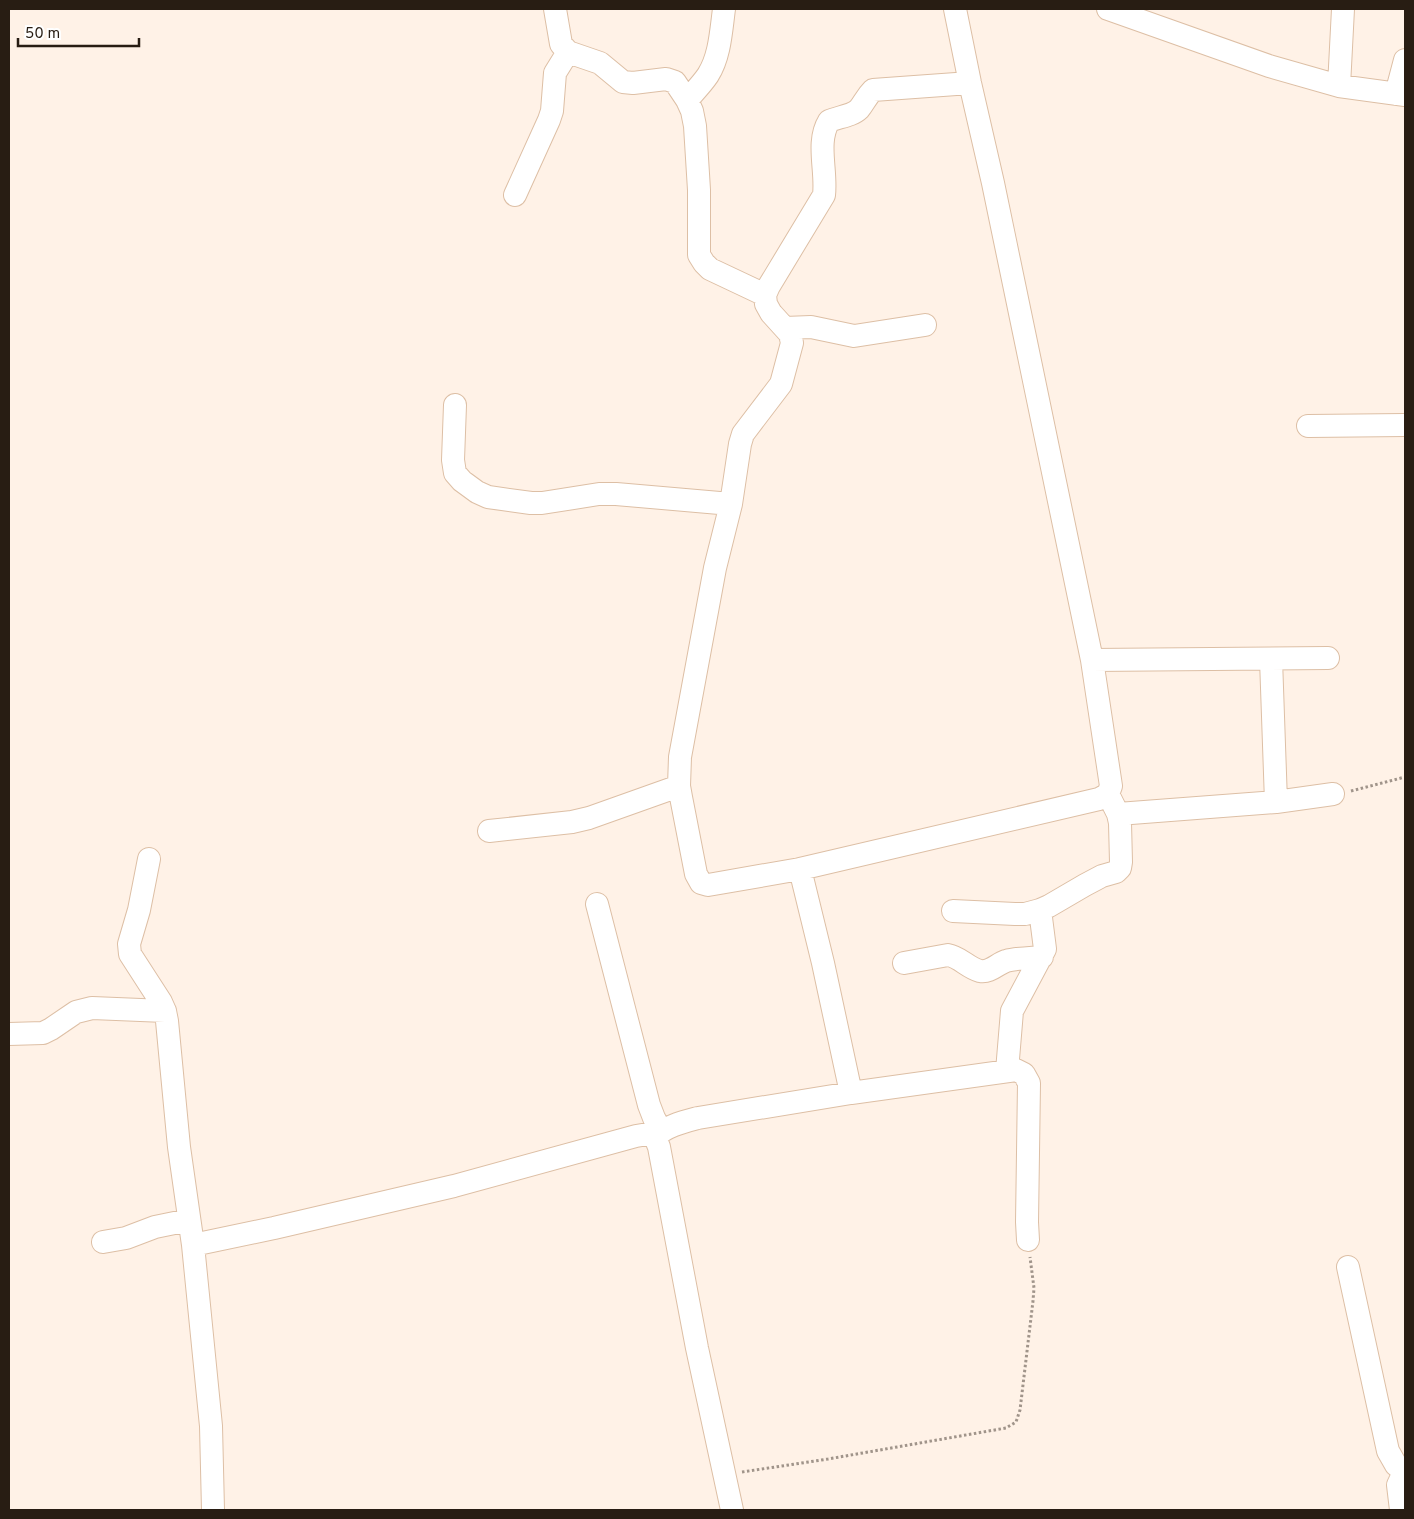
<svg xmlns="http://www.w3.org/2000/svg" width="1414" height="1519" viewBox="0 0 1414 1519" font-family="Overpass,sans-serif">
  <rect width="100%" height="100%" fill="#fff2e7"/>
  <g fill="none" stroke-linecap="round" stroke-linejoin="round">
    <!-- minor casing -->
    <g stroke="#ddbfa5" stroke-width="24">
      <path id="minor" d="M555 9 561 44 568 52 600 63 623 82 633 83 666 79 675 82 687 100 692 111 695 126 699 190V255L704 263 710 269 765 295
        M955 9 970 83 993 183 1092 660 1111 786 1108 794 1099 799 800 869 708 885 701 883 696 874 681 797 679 786 680 757 715 568 731 504 740 444 743 434 781 384 792 343 790 334 771 313 766 304 765 295 769 286 824 195C827 171 816 142 829 121 838 117 852 116 859 109 864 103 866 97 873 90L970 83
        M1108 9 1269 66 1339 86 1405 95
        M1339 86 1343 9
        M1396 94 1405 60
        M687 100C694 92 702 84 708 75 720 56 721 31 724 9
        M515 195 549 120 552 111 555 73 568 52
        M785 328 811 327 854 336 925 325
        M455 405 453 460 455 473 462 481 477 492 488 497 531 503H542L599 494H616L731 504
        M1308 426 1405 425
        M1271 659 1276 802
        M1092 660 1328 658
        M1118 814 1276 802 1333 794
        M489 831 572 822 589 818 679 786
        M149 859 139 910 129 944 130 954 161 1002 165 1011 167 1021 179 1147 193 1245 211 1426 213 1510
        M800 869 823 963 851 1093
        M597 904 649 1105 654 1118 661 1131
        M953 911 1015 914H1025L1040 910 1049 906 1085 885 1102 876 1116 872 1120 868 1121 862 1120 823 1118 814 1108 794
        M904 963 948 955C960 957 968 968 980 971 990 973 997 964 1006 961 1017 958 1030 958 1042 957
        M9 1034 43 1033 51 1029 76 1012 92 1008 165 1011
        M1007 1071 1012 1011 1045 949 1040 910
        M655 1137C666 1126 683 1122 698 1118L851 1093 1016 1070 1024 1074 1029 1083 1027 1222 1028 1240
        M103 1242 126 1238 155 1227 189 1220
        M193 1245 274 1228 454 1186 636 1136 648 1134 655 1137 659 1147 697 1348 732 1510
        M1348 1267 1388 1451 1396 1465 1404 1471
        M1401 1510 1398 1485 1405 1470"/>
    </g>
    <!-- path -->
    <path stroke="#a0948a" stroke-width="3" stroke-dasharray="2.5 2.5" stroke-linecap="butt" d="M1351 791 1405 777
      M742 1472 828 1459 1006 1428 1016 1422 1020 1410 1033 1301 1034 1288 1030 1257"/>
    <!-- minor -->
    <use href="#minor" stroke="#fff" stroke-width="22"/>
  </g>
  <!-- border -->
  <rect width="1414" height="1519" fill="none" stroke="#281d13" stroke-width="20"/>
  <!-- scale -->
  <path d="M18 38v8h121v-8" fill="none" stroke="#281d13" stroke-width="2.5"/>
  <text x="25" y="38" font-size="15" fill="#281d13" stroke="#ffffff" stroke-width="4" paint-order="stroke">50 m</text>
</svg>
